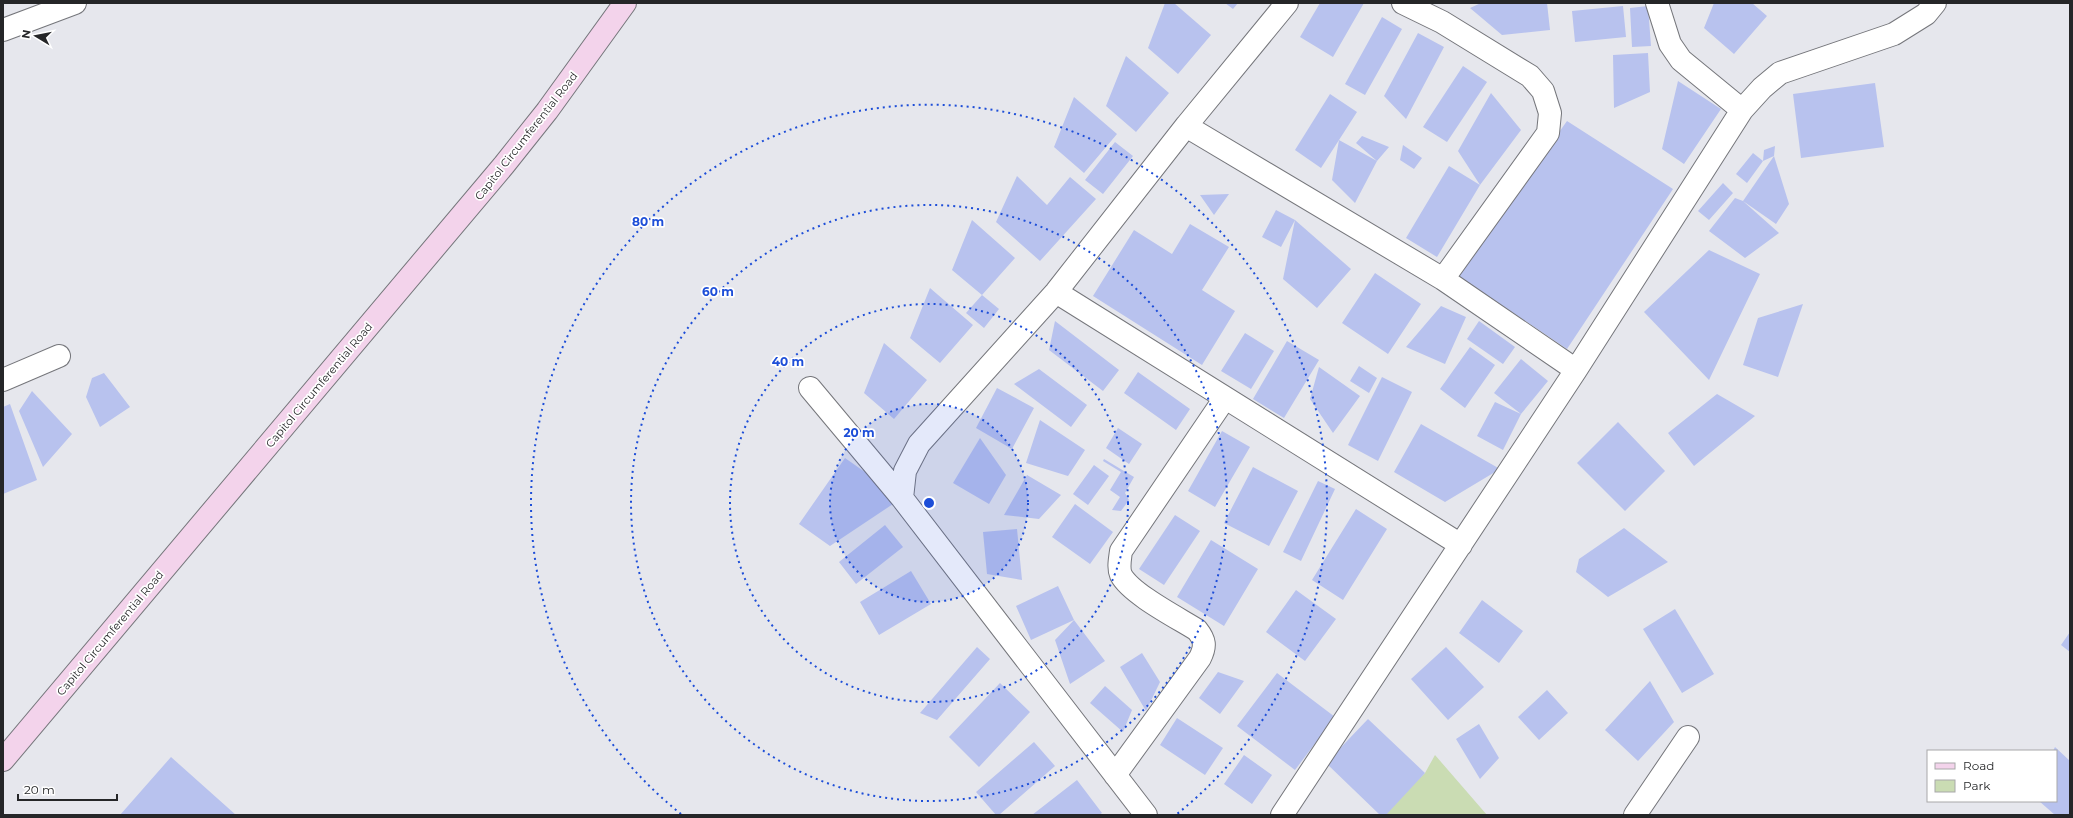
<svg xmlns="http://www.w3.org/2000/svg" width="2073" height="818" viewBox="0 0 2073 818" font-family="Montserrat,sans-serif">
  <rect width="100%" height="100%" fill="#e6e7ed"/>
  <!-- green -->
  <path fill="#cadcb3" d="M1435 755 1487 815H1380L1425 773Z"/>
  <!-- building -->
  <path fill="#b8c2ee" d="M1165 3H1174L1211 35 1178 74 1148 48Z
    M1225 3H1238L1233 9Z
    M1320 3H1364L1333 57 1300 37Z
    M1481 3H1547L1550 30 1502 35 1470 8Z
    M1714 3H1752L1767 16 1734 54 1704 28Z
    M1623 6 1626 37 1575 42 1572 11Z
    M1648 6 1651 46 1632 47 1630 8Z
    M1382 17 1402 29 1365 95 1345 84Z
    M1418 33 1444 47 1406 119 1384 96Z
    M1648 53 1650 92 1614 108 1613 55Z
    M1126 56 1169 93 1136 132 1106 106Z
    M1463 66 1487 82 1447 142 1423 127Z
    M1678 81 1721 109 1684 164 1662 149Z
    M1875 83 1884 147 1801 158 1793 94Z
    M1491 93 1521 130 1480 185 1458 151Z
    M1330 94 1357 112 1321 168 1295 150Z
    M1074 97 1117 134 1084 173 1054 147Z
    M1567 121 1673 189 1567 349 1457 275Z
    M1362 136 1389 147 1377 161 1356 143Z
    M1339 140 1377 161 1355 203 1332 180Z
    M1115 142 1133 156 1103 194 1085 180Z
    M1403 145 1422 158 1414 169 1400 160Z
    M1775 146 1774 156 1763 161 1764 150Z
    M1753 153 1763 161 1747 183 1736 174Z
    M1774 156 1789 204 1776 224 1743 201Z
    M1449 166 1480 185 1437 257 1406 238Z
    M1017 176 1047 205 1070 177 1096 199 1040 261 996 222Z
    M1723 183 1733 193 1709 220 1698 211Z
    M1229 194 1214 215 1200 195Z
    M1735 198 1743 201 1779 233 1745 258 1709 231Z
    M1276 210 1295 220 1281 247 1262 237Z
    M972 220 1015 258 982 295 952 270Z
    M1295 220 1351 269 1317 308 1283 279Z
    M1190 224 1229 247 1202 290 1235 311 1202 365 1093 296 1134 230 1172 254Z
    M1709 250 1760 274 1709 380 1644 312Z
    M1375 273 1421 304 1388 354 1342 323Z
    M930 288 973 325 940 363 910 338Z
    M982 295 999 309 984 328 966 313Z
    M1803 304 1778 377 1743 365 1758 318Z
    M1441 306 1466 317 1445 364 1406 347Z
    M1055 321 1119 370 1103 391 1049 350Z
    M1479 321 1515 347 1503 364 1467 339Z
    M1245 333 1274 351 1251 389 1221 371Z
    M1287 341 1319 360 1284 418 1253 399Z
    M884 343 927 380 894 419 864 393Z
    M1470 347 1495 365 1465 408 1440 389Z
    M1521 359 1548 381 1521 414 1503 450 1477 436 1495 402 1521 414 1494 393Z
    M1359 366 1377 378 1369 393 1350 381Z
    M1319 367 1360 396 1333 433 1310 399Z
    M1039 369 1087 405 1071 427 1014 384Z
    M1138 372 1190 409 1176 430 1124 393Z
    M104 373 130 407 100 427 86 397 92 378Z
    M1382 377 1412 392 1378 461 1348 445Z
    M997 388 1034 408 1012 449 976 428Z
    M32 391 72 434 43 467 19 411Z
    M1717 394 1755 416 1694 466 1668 433Z
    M10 404 37 480 3 494V407Z
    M1040 420 1085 450 1068 476 1026 463Z
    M1618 422 1665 471 1625 511 1577 463Z
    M1421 424 1500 469 1445 502 1394 472Z
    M1118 428 1142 444 1129 464 1106 448Z
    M1222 431 1250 447 1215 507 1188 491Z
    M980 438 1006 475 989 504 953 483Z
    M845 458 902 498 830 546 799 524Z
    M1104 459 1134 477 1125 493 1129 500 1121 511 1112 510 1120 497 1110 490 1121 472 1103 461Z
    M1094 465 1109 476 1088 505 1073 494Z
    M1253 467 1298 491 1269 546 1224 523Z
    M1027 475 1061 495 1039 519 1004 515Z
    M1318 481 1335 489 1301 561 1283 552Z
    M1075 504 1113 532 1090 564 1052 537Z
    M1356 509 1387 529 1343 600 1312 580Z
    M1175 515 1200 531 1164 585 1139 569Z
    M885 525 903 547 856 584 839 562Z
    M1624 528 1668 562 1608 597 1576 572 1579 559Z
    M1017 529 1022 580 987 574 983 532Z
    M1211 540 1258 569 1224 626 1177 597Z
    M911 571 931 604 879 635 860 602Z
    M1058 586 1074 620 1105 661 1070 684 1055 640 1074 620 1031 640 1016 606Z
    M1296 590 1336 619 1305 661 1266 632Z
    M1482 600 1523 631 1499 663 1459 633Z
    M1675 609 1714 674 1682 693 1643 629Z
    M2070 632V652L2061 645Z
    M977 647 990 659 937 720 920 713Z
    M1446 647 1484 687 1448 720 1411 679Z
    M1142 653 1160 682 1146 711 1120 667Z
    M1218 672 1244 681 1220 714 1199 698Z
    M1277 673 1335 717 1295 770 1237 726Z
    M1650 681 1674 722 1638 761 1605 730Z
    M1000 683 1030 712 979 767 949 737Z
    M1105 686 1132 710 1123 732 1090 703Z
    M1547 690 1568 713 1539 740 1518 717Z
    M1177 718 1223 748 1205 775 1160 745Z
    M1368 719 1425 773 1386 815H1380L1326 763Z
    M1479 724 1499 758 1480 779 1456 739Z
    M1034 742 1055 766 999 815H996L976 792Z
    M2055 747 2070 761V815H2055L2039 801H2056V751H2053Z
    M1244 755 1272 775 1252 804 1224 784Z
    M171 757 236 815H120Z
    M1077 780 1102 813 1099 815H1032Z"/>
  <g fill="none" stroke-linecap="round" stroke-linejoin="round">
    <!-- minor casing -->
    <g stroke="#75767b" stroke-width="24">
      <path id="minor" d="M1403 3 1442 22 1530 76 1543 91 1550 113 1548 133 1443 279
        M1657 3 1670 44 1681 60 1742 110
        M3 30 75 3
        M1186 126 1443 279 1576 370
        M1056 292 1461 545
        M3 380 59 356
        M810 388 902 498 1146 815
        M902 498 905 471 919 444 1056 292 1186 126 1287 3
        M1115 775 1200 658C1206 646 1205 640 1197 630 1178 618 1131 594 1121 575 1118 568 1120 559 1121 551L1225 398
        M1282 815 1576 370 1742 110 1762 88 1780 73 1894 34 1926 14 1935 3
        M1635 815 1688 737"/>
    </g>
    <!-- secondary casing -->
    <g stroke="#75767b" stroke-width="24">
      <path id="secondary" d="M3 760 504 165 547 111 625 3"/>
    </g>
    <!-- minor -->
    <use href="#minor" stroke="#fff" stroke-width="22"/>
    <!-- secondary -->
    <use href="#secondary" stroke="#f3d3eb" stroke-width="22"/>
  </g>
  <!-- distance rings -->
  <circle cx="929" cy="503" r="99" fill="#1d4ed8" fill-opacity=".12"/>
  <g fill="none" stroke="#1d4ed8" stroke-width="2" stroke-dasharray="2 4">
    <circle cx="929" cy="503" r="99"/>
    <circle cx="929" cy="503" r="199"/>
    <circle cx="929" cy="503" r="298"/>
    <path d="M681 814A398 398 0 1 1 1177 814"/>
  </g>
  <g text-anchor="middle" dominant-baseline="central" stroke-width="3.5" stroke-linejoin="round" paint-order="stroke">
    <!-- street labels -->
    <g font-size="11" fill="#252628" stroke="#fff">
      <text transform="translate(526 136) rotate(-52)">Capitol Circumferential Road</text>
      <text transform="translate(319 385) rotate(-50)">Capitol Circumferential Road</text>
      <text transform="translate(110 633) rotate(-50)">Capitol Circumferential Road</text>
    </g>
  </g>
  <circle cx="929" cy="503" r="6" fill="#1d4ed8" stroke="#fff" stroke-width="2"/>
  <g font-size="12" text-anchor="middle" font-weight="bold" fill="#1d4ed8" stroke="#fff" stroke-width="3.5" stroke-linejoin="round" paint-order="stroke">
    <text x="648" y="226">80 m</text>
    <text x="718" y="296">60 m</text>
    <text x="788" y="366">40 m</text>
    <text x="859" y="437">20 m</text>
  </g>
  <!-- border -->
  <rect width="2073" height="818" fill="none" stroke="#252628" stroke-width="8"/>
  <!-- legend -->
  <rect x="1927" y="750" width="130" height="52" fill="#ffffff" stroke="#a8a8a9"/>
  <rect x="1935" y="763" width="20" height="6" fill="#f3d3eb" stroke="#a8a8a9"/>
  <text x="1963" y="770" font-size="12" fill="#252628">Road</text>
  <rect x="1935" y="780" width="20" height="12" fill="#cadcb3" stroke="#a8a8a9"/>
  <text x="1963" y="790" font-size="12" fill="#252628">Park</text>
  <!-- north arrow -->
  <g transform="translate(36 36) rotate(280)" stroke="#ffffff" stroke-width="3" paint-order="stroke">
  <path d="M0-3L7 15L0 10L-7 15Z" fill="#252628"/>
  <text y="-6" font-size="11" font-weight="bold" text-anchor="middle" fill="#252628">N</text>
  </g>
  <!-- scale -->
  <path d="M18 794v6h99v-6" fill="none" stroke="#252628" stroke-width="2"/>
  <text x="24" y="794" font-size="12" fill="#252628" stroke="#ffffff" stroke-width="3" paint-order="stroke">20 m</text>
</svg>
